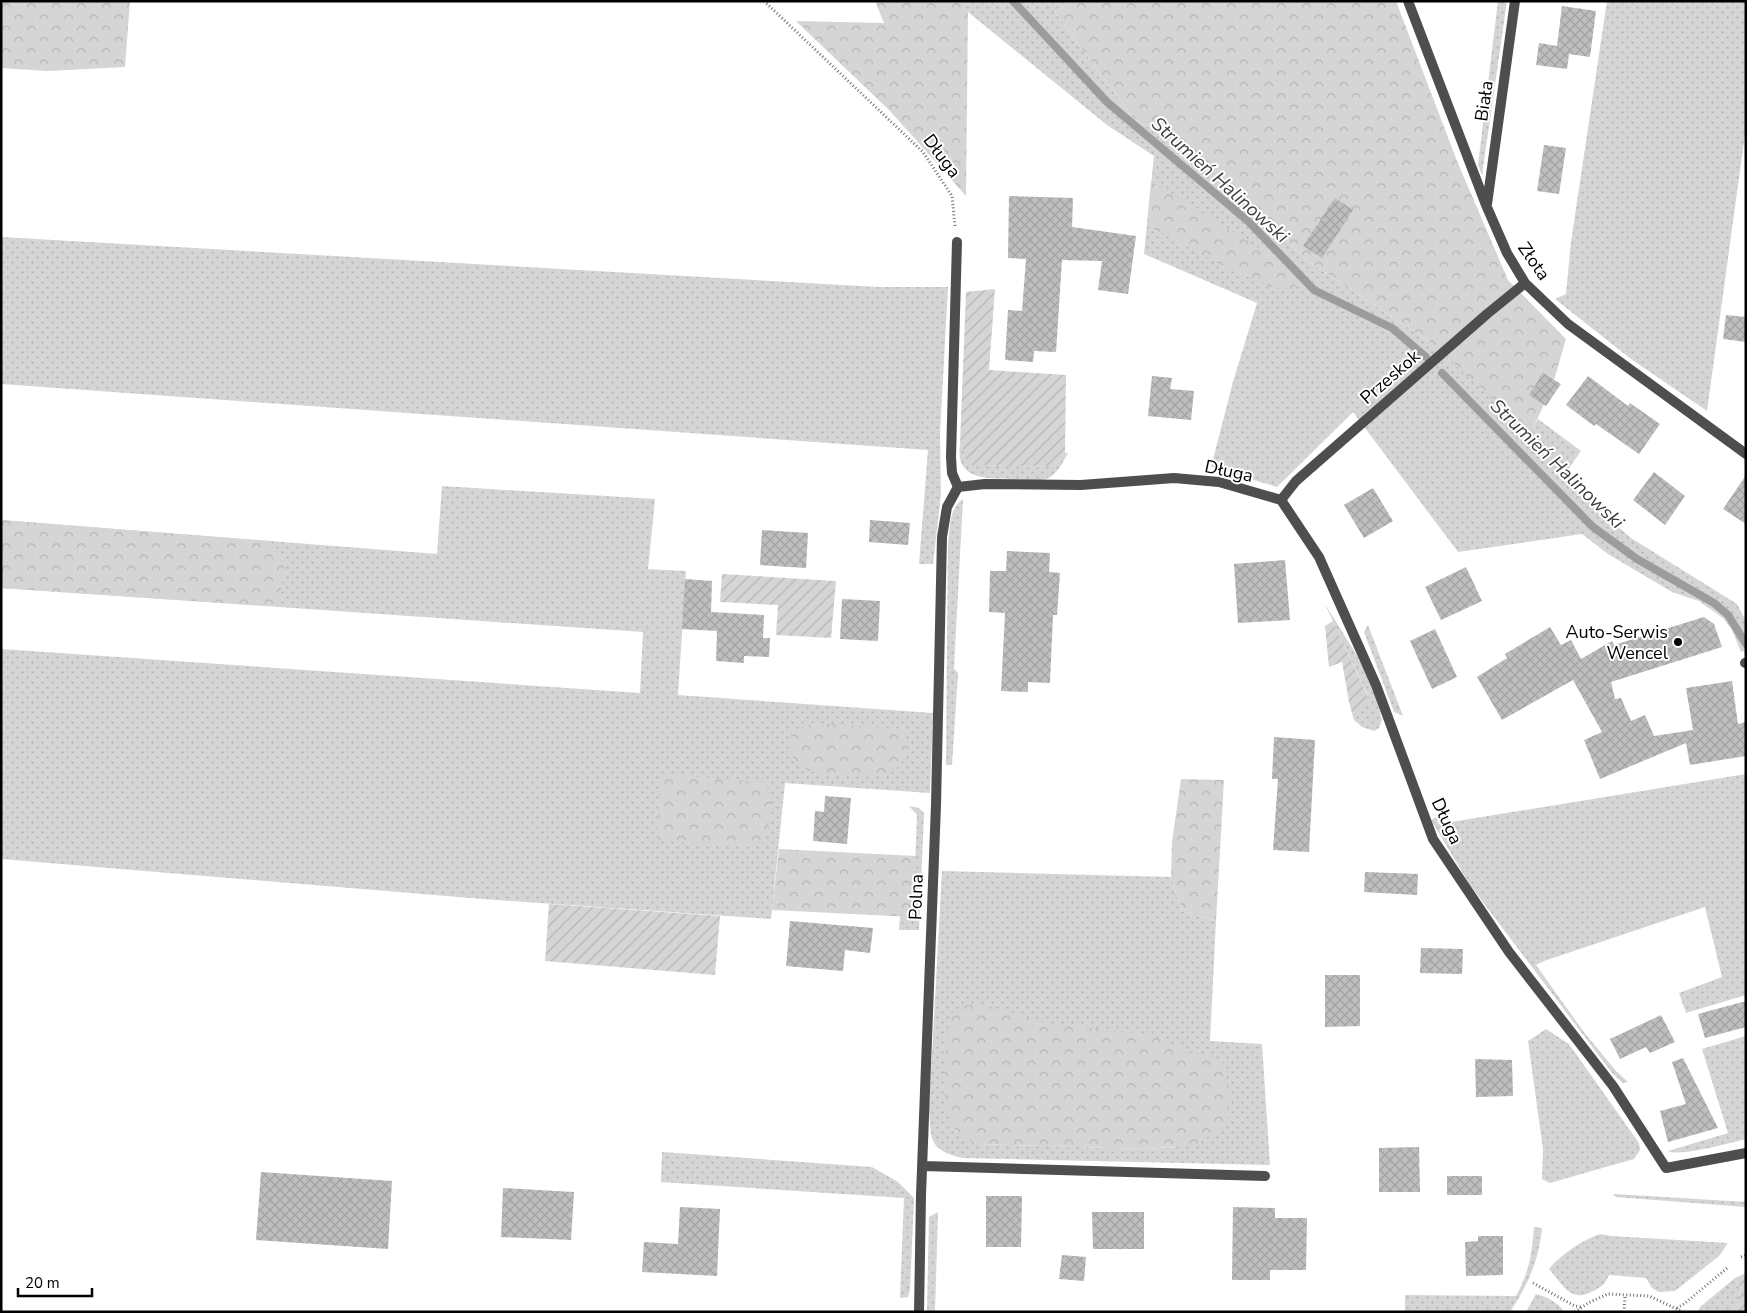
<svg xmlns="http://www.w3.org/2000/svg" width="1747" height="1313" viewBox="0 0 1747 1313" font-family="'Nunito Sans',sans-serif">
  <defs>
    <pattern id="grass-dots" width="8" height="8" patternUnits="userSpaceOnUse" patternTransform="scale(1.25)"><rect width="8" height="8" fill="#d5d5d5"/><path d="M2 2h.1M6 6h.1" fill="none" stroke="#b5b5b5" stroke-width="1.8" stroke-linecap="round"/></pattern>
    <pattern id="forest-crowns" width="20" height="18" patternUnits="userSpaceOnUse" patternTransform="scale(1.25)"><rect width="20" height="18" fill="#d5d5d5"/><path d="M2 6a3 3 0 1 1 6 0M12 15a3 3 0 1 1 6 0" fill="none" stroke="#b5b5b5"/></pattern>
    <pattern id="garden-furrows" width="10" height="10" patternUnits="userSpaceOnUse" patternTransform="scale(1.25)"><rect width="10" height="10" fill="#d5d5d5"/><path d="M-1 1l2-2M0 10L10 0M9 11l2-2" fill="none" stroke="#b5b5b5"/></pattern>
    <pattern id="building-cross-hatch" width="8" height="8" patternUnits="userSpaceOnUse" patternTransform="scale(1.25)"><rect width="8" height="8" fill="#bebebe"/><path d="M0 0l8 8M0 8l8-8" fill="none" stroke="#a2a2a2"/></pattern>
  </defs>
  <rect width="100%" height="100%" fill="#fff"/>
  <!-- grass -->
  <path fill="url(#grass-dots)" fill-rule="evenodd" d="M963 1H1071L1055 12 1133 118 1222 173 1305 259 1433 344 1530 434 1538 419 1581 451 1562 478 1631 538 1737 604 1746 621V650L1741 652 1732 630 1723 618 1699 601 1672 592 1608 554 1582 534 1458 552 1353 412 1277 487 1211 467 1233 382 1257 303 1144 254 1154 156 1107 125 968 12Z
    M1498 1H1507L1482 175 1478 165Z
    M1607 1H1746V127L1707 411 1631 359 1555 299 1566 294 1571 242Z
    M1 237 878 287H948L940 433 941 495 933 564H919L928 450 1 384Z
    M960 444 972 465 1054 467 1065 453H1068C1063 462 1057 475 1046 479 1038 482 1026 479 1018 479 992 478 954 483 960 444Z
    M442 486 655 499 648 569 686 571 678 695 933 713 930 793 785 783 771 919 483 899 1 859V649L640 693 643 632 1 588V520L437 554Z
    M963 499 954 669 958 673 952 765H946L948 544C950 529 949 508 963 499Z
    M1325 604 1356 654 1373 686 1382 720 1379 728 1374 731 1362 727 1354 720 1368 696Z
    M1368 625 1403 716 1394 712 1364 632Z
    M1746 774V995L1686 1013 1679 993 1722 977 1705 907 1544 961 1536 965 1583 1031 1616 1071 1628 1082 1623 1083 1612 1073 1470 885 1431 820 1436 817 1439 824Z
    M909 806 919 808 924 813 919 930H899L900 916H913L917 815Z
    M942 871 1171 877 1182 911 1216 921 1210 1041 1262 1044 1270 1165 962 1158C929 1150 931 1140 929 1110ZM1046 1029 1214 1122 1175 1147 1147 1149 977 1144 955 1130Z
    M1546 1029 1569 1044 1639 1143 1640 1150 1634 1159 1550 1183 1542 1179 1543 1149 1528 1041Z
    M1746 1036V1139C1730 1143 1680 1157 1668 1151L1728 1133 1702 1049Z
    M662 1152 872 1167 898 1182 914 1198 910 1290 908 1297 900 1298 904 1198 661 1182Z
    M1615 1194 1746 1202V1207L1616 1197 1613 1195Z
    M938 1212 935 1312H927L929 1217Z
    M1534 1227 1542 1228C1539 1260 1528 1285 1510 1312H1405V1295L1516 1296C1529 1272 1532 1255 1534 1227Z
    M1600 1234 1611 1236 1728 1243 1719 1256 1675 1291 1659 1292 1652 1288 1646 1278 1609 1275C1605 1284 1602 1287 1593 1291 1570 1304 1563 1284 1549 1269 1559 1256 1584 1239 1600 1234Z
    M1735 1278 1741 1288 1736 1312H1698L1700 1307Z
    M1536 1294C1545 1296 1560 1303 1564 1312H1526Z"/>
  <!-- forest -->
  <path fill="url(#forest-crowns)" d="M1 1H130L125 67 47 71 1 68Z
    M875 1H963L968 12 966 196 890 111 796 21 884 23Z
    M1071 1H1396L1457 161 1508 280 1566 339 1552 387 1530 435 1433 344 1305 259 1222 173 1133 118 1055 12Z
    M1151 181 1260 249 1288 274 1298 289 1274 288 1225 267 1147 225Z
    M1 520 270 541 285 559 284 575 279 598 270 606 1 588Z
    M813 723 906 729V750L905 759 895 770 875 777 840 776 809 771 794 760 789 745 792 731Z
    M661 775 764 782 772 795 770 816 765 842 754 847 657 841Z
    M1181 779 1224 780 1216 921 1182 911 1171 877 1172 842Z
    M779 849 916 856 913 917 772 910Z
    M984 1004 1040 1022 1147 1034 1190 1051 1222 1060 1231 1096 1227 1125 1195 1145 1147 1149 977 1144C970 1140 959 1135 955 1129 936 1100 947 1047 950 1014L966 1005Z"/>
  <!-- garden -->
  <path fill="url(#garden-furrows)" d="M995 289 989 370 1066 375 1065 453 1054 467 971 465 960 444 966 292Z
    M722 574 836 581 831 638 776 635 778 605 720 602Z
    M1333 621 1368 697 1354 720 1349 702 1342 662 1329 667 1325 626Z
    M549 904 720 916 715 975 545 961Z
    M1746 1273V1312H1736L1741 1288 1735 1278Z"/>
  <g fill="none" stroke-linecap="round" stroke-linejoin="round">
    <!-- stream -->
    <path stroke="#9c9c9c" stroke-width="8" d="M1013 1 1107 102 1249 222 1314 290 1392 328 1426 357
      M1442 373 1593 527 1637 559 1714 603 1728 615 1746 644"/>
  </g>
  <!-- building -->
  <path fill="url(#building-cross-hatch)" d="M1562 6 1596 11 1590 57 1569 54 1567 69 1536 65 1539 43 1557 46Z
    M1544 145 1566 148 1559 194 1537 191Z
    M1009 196 1073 198 1072 227 1136 236 1128 294 1098 290 1102 261 1062 260 1056 352 1034 351 1033 362 1005 360 1008 310 1022 311 1026 259 1008 258Z
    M1335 198 1353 210 1322 258 1303 246Z
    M1726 315 1746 317V342L1723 339Z
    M1543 373 1561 384 1546 406 1529 395Z
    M1152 376 1172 378 1170 389 1194 391 1191 420 1148 416Z
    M1588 376 1628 406 1630 403 1660 424 1639 454 1596 424 1594 426 1566 405Z
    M1654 472 1685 496 1665 525 1633 500Z
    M1746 475V524L1723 509Z
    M1373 488 1393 521 1364 538 1344 505Z
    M870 520 910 523 908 545 869 542Z
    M762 530 808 533 806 568 760 565Z
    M1007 551 1050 553 1049 572 1060 573 1057 615H1053L1050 683 1028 682V692L1001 691 1005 613 989 612 990 571H1006Z
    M1285 560 1290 620 1238 623 1234 564Z
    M1466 567 1482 601 1441 620 1425 587Z
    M685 579 712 581 711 612 764 615 763 638H770L769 657 744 656V663L716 661 717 631 682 629Z
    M842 599 880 601 878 641 840 639Z
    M1704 617 1714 624 1722 647 1611 682 1615 699 1621 698 1631 721 1645 715 1654 736 1693 730 1686 688 1732 681 1738 724 1746 722V756L1690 765 1686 743 1600 779 1584 740 1602 732 1573 680 1502 720 1477 677 1507 658 1505 654 1550 627 1561 645 1571 640 1581 659 1612 641 1614 645Z
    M1435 629 1457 677 1432 689 1410 641Z
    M1274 737 1315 740 1309 852 1273 850 1278 779H1272Z
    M825 796 851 798 847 844 813 841 815 811 824 812Z
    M1365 872 1418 874 1417 895 1364 892Z
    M790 921 873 928 870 953 845 950 843 971 786 966Z
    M1421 948 1463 949 1462 974 1420 973Z
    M1325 975H1360V1026L1325 1027Z
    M1746 1001V1027L1705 1038 1698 1014Z
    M1661 1015 1675 1042 1650 1053 1646 1047 1620 1059 1610 1039Z
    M1683 1058 1718 1128 1668 1142 1660 1111 1686 1104 1672 1062Z
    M1475 1059 1512 1060 1513 1096 1476 1097Z
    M1419 1147 1420 1192H1379V1148Z
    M261 1172 392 1181 388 1249 256 1240Z
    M1447 1176H1482V1195H1447Z
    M503 1188 574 1192 571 1240 501 1237Z
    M986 1196H1022L1021 1247H986Z
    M680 1207 720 1209 717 1276 642 1272 644 1242 678 1244Z
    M1233 1207 1275 1208V1218H1307L1306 1270H1270V1280H1232Z
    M1092 1212H1144V1249H1093Z
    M1478 1236H1503V1275L1466 1276 1465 1242 1478 1241Z
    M1062 1255 1086 1257 1084 1281 1059 1279Z"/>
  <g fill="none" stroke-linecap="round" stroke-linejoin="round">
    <!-- path -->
    <path stroke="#707070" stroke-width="3" stroke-dasharray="1 2.5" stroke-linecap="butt" d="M764 1 923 152 952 196 955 226
      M1741 1257 1746 1255
      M1533 1283 1575 1306 1581 1307
      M1677 1308 1684 1304 1727 1268
      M1575 1312 1588 1303 1608 1294 1649 1296 1683 1312
      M1624 1312 1625 1295"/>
    <!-- service -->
    <path stroke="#4e4e4e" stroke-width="10" d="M957 242 951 457 952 473 958 487"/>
    <!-- minor -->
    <path stroke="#4e4e4e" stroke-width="10" d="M1408 1 1486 205 1507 253 1525 283 1568 324 1746 454
      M1487 204 1515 1
      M1281 500 1296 481 1487 314 1525 283
      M1745 663H1746
      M923 1166 1265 1176
      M919 1312 921 1195 936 805 942 537 947 507 958 487 985 484 1081 485 1174 478 1219 482 1281 500 1319 557 1376 685 1433 839 1509 952 1613 1086 1666 1168 1746 1153"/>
  </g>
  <!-- markers -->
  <circle fill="#000" stroke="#fff" stroke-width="2" cx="1678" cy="642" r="5"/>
  <g text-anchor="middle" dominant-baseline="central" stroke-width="4" stroke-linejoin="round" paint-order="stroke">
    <!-- street labels -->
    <g font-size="18" fill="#000" stroke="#fff">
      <text transform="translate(1484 101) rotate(-82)">Biała</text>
      <text transform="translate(942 156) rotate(53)">Długa</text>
      <text transform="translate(1534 261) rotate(55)">Złota</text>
      <text transform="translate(1390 377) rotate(-41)">Przeskok</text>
      <text transform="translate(1229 471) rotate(12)">Długa</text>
      <text transform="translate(1447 821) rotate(65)">Długa</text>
      <text transform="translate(916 897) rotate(-88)">Polna</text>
    </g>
    <!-- poi labels -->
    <g font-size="18" fill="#000" stroke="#fff" text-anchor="end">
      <text x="1668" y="632">Auto-Serwis<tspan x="1668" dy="21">Wencel</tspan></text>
    </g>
    <!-- water labels -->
    <g font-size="19" font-style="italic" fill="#3d3d3d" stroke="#fff">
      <text transform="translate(1220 180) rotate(42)">Strumień Halinowski</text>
      <text transform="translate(1557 464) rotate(44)">Strumień Halinowski</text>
    </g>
  </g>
  <!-- border -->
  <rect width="1747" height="1313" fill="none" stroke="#000000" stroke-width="5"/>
  <!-- scale -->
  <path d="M18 1288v8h74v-8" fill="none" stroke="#000000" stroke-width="2.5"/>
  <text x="25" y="1288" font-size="15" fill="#000000" stroke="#ffffff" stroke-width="4" paint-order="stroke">20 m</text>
</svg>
